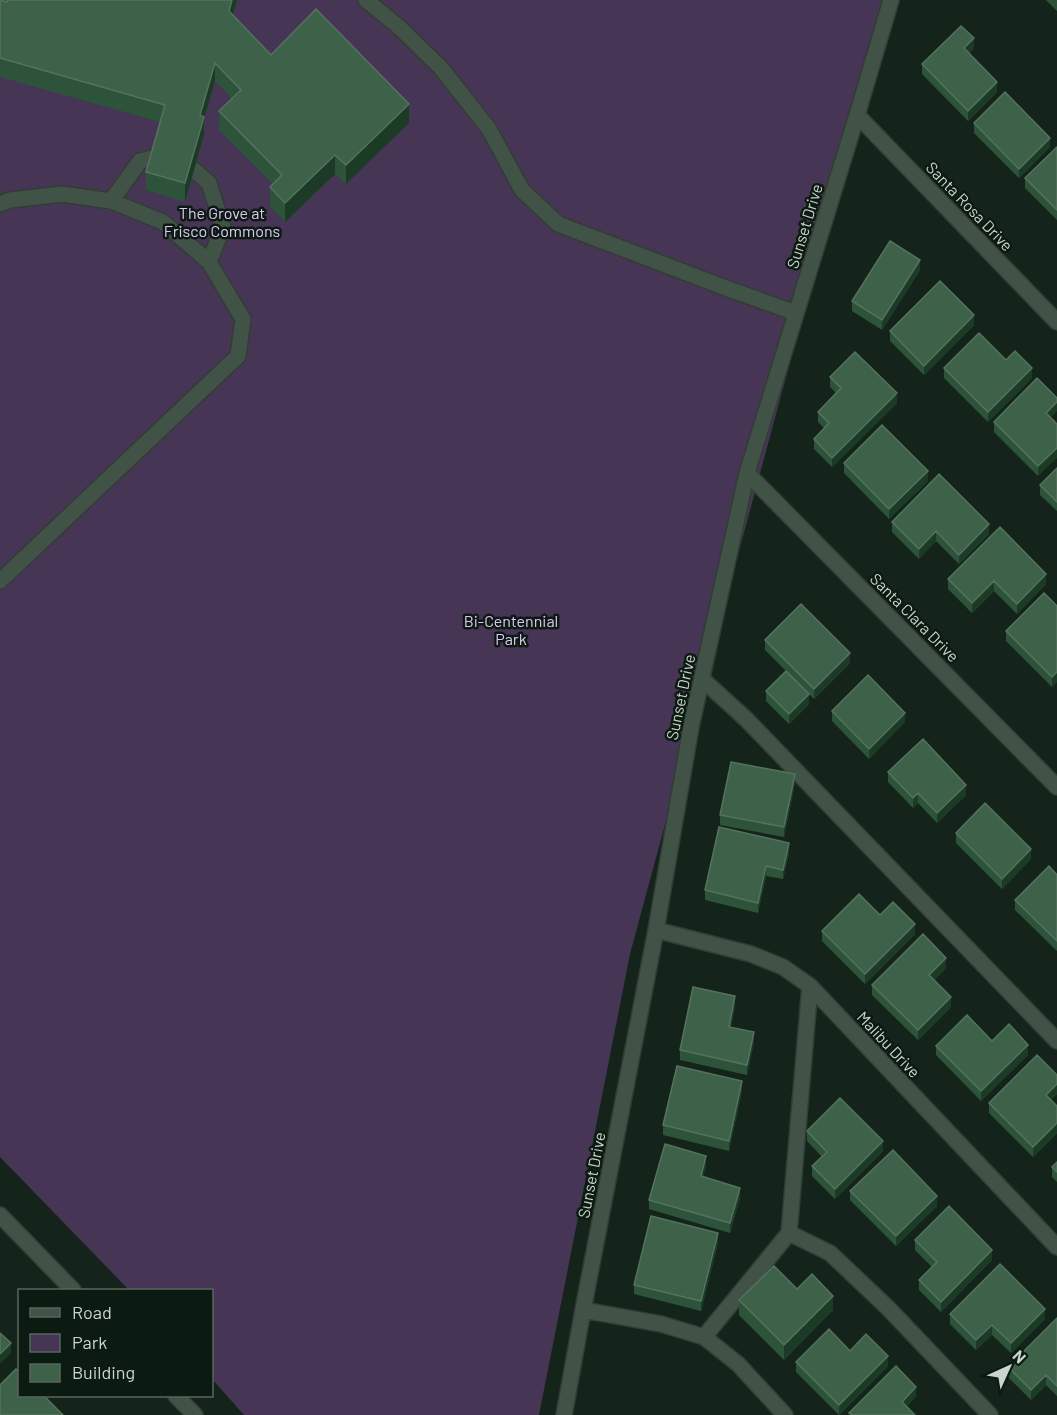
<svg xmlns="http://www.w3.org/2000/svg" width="1057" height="1415" viewBox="0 0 1057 1415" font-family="Barlow,sans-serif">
  <rect width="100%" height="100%" fill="#15241a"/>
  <!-- green -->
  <path fill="#463554" d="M0 0H888L630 954 539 1415H244L212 1379V1290H129L0 1157Z"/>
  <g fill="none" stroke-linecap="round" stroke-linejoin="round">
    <!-- minor casing -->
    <g stroke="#323d35" stroke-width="18">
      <path id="minor" d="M366 0 399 27 441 68 489 129 522 190 558 224 726 288 796 313
        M857 115 1057 322
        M194 170 209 183 223 227 209 262
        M111 201 140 161 156 157
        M0 204 10 200 62 194 111 201 163 222 209 262 243 319 238 356 0 581
        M747 473 1057 787
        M702 679 746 719 1057 1041
        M656 930 751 954 783 967 810 986 1057 1247
        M0 1215 73 1290
        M789 1233 830 1253 888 1308 990 1415
        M583 1310 661 1324 704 1337 738 1364 785 1415
        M704 1337 789 1233 810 986
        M176 1396 195 1415
        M564 1415 583 1310 656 930 691 727 747 473 857 115 891 0"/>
    </g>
    <!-- minor -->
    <use href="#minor" stroke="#415246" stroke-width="15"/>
  </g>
  <!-- wall -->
  <path fill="#2d543a" d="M0 0 7 2V0H237L233 15 271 55 409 123 346 184 335 174 285 222 270 206V187L273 184 219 130V111L232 99 215 81 204 119V135L185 202 146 190V172L160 122 0 77Z
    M1046 0H1057V11Z
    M974 48 969 53 997 92 968 121 922 74V64Z
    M974 123 1050 147 1019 178 974 133Z
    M1057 147V220L1025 188V178Z
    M920 270 882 330 852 311V301Z
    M974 325 924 375 890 341V331Z
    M1006 360 1032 378 988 422 944 378V368Z
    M830 377 897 403 832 467 814 449V439L824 428 818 422V412L836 393 830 387Z
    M1051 418 1038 476 994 432V422Z
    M844 463 928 481 889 519 844 473Z
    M1057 468V511L1040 495V485Z
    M892 522 989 534 959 564 936 541 919 559 892 532Z
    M948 579 1046 584 1017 614 994 591 972 613 948 589Z
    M1057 606 1052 687 1006 641V631Z
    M765 640 850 663 814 699 765 650Z
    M766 691 809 704 789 724 766 701Z
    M832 711 905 722 869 759 832 721Z
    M888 772 966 795 937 823 918 803 913 808 888 782Z
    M795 784 784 837 720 825V815Z
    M956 833 1031 859 1002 889 956 843Z
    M789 853 783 879 766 876 758 913 705 900V890Z
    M1057 875V951L1015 910V900Z
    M880 915 915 934 865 984 822 941V931Z
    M946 968 934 980 951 1007 918 1040 872 995V985Z
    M735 1006 731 1027 754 1042 747 1075 680 1060V1050Z
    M992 1041 1028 1055 981 1101 936 1055V1046Z
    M742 1091 729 1151 663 1135V1125Z
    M1057 1094 1051 1100 1057 1133 1033 1157 989 1113V1103Z
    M807 1131 883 1151 835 1199 812 1176V1166L822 1157 807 1141Z
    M1057 1162V1182L1052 1177V1167Z
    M706 1166 703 1177 740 1198 730 1233 649 1209V1200Z
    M850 1191 937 1206 896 1246 850 1200Z
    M915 1240 992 1260 941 1312 919 1290V1280L932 1267 915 1250Z
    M718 1243 701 1311 634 1294V1285Z
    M797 1289 833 1310 784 1360 739 1315V1300Z
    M950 1314 1045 1319 1011 1353 992 1335 976 1350 950 1324Z
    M1057 1318V1396L1046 1385 1031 1400 1008 1377V1367Z
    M850 1351 888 1366 839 1415 796 1372V1362Z"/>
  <!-- shaded-wall -->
  <path fill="#1c3b27" d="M232 0H237L229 30V11Z
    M974 38V48L964 58V48Z
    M215 63V81L204 119V135L185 202V183L200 115Z
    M997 82V92L968 121V111Z
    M409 104V123L346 184V165Z
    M1050 138V147L1019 178V169Z
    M335 155V174L285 222V203Z
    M920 260V270L882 330V320Z
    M974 315V325L924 375V366Z
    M1032 368V378L988 422V412Z
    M897 393V403L832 467V458Z
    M1057 402V411L1046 423V413Z
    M1057 448V458L1038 476V466Z
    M928 471V481L889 519V509Z
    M989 524V534L959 564V555Z
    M936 531V541L919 559V549Z
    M1046 574V584L1017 614V604Z
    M994 581V591L972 613V603Z
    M850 653V663L814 699V689Z
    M1057 672V682L1052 687V677Z
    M809 694V704L789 724V714Z
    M905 713V722L869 759V749Z
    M795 774V784L784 837V827Z
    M966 785V795L937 823V813Z
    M918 793V803L913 808V798Z
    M789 843V853L783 879V870Z
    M1031 849V859L1002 889V879Z
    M766 866V876L758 913V903Z
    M915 924V934L865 984V974Z
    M946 958V968L929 985V975Z
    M735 996V1006L729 1037V1027Z
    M951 997V1007L918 1040V1030Z
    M754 1032V1042L747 1075V1065Z
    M1028 1045V1055L981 1101V1091Z
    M742 1081V1091L729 1151V1141Z
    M1057 1084V1094L1046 1105V1095Z
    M1057 1123V1133L1033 1157V1147Z
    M883 1141V1151L835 1199V1189Z
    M706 1156V1166L701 1186V1176Z
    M740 1188V1198L730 1233V1223Z
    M937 1196V1206L896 1246V1236Z
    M718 1233V1243L701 1311V1301Z
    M992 1250V1260L941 1312V1302Z
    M833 1296V1310L784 1360V1345Z
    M1045 1309V1319L1011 1353V1343Z
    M992 1325V1335L976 1350V1340Z
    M11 1343V1353L0 1364V1354Z
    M888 1356V1366L839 1415V1405Z
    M1046 1375V1385L1031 1400V1390Z
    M916 1387V1397L902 1412V1402Z"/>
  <!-- building -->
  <path fill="#3e614a" stroke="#54735e" stroke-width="1.5" d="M0 0 7 2V0H232L229 11 271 55 316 9 409 104 346 165 335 155 285 203 270 187 282 175 219 111 241 90 215 63 200 115 204 117 185 183 146 172 165 105 0 58Z
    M961 26 974 38 964 48 997 82 968 111 922 64Z
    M1005 92 1050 138 1019 169 974 123Z
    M1057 147V210L1025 178Z
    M890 241 920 260 882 320 852 301Z
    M940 281 974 315 924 366 890 331Z
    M979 333 1006 360 1015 351 1032 368 988 412 944 368Z
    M855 352 897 393 832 458 814 439 829 423 818 412 841 388 830 377Z
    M1037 378 1057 398V402L1046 413 1057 424V448L1038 466 994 422Z
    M882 425 928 471 889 509 844 463Z
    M1057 468V502L1040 485Z
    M939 474 989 524 959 555 936 531 919 549 892 522Z
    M1000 527 1046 574 1017 604 994 581 972 603 948 579Z
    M1044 593 1057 606V672L1052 677 1006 631Z
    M801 604 850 653 814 689 765 640Z
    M786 671 809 694 789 714 766 691Z
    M868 675 905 713 869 749 832 711Z
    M923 739 966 785 937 813 918 793 913 798 888 772Z
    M731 762 795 774 784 827 720 815Z
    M985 803 1031 849 1002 879 956 833Z
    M719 827 789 843 783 870 766 866 758 903 705 890Z
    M1049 866 1057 875V941L1015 900Z
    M859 894 880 915 893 902 915 924 865 974 822 931Z
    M923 934 946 958 929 975 951 997 918 1030 872 985Z
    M693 987 735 996 729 1027 754 1032 747 1065 680 1050Z
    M967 1015 992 1041 1009 1024 1028 1045 981 1091 936 1046Z
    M1037 1055 1057 1075V1084L1046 1095 1057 1106V1123L1033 1147 989 1103Z
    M677 1066 742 1081 729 1141 663 1125Z
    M840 1098 883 1141 835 1189 812 1166 827 1152 807 1131Z
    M665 1144 706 1156 701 1176 740 1188 730 1223 649 1200Z
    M893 1150 937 1196 896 1236 850 1191Z
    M1057 1162V1172L1052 1167Z
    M949 1206 992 1250 941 1302 919 1280 937 1262 915 1240Z
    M651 1216 718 1233 701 1301 634 1285Z
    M1000 1264 1045 1309 1011 1343 992 1325 976 1340 950 1314Z
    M774 1266 797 1289 812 1274 833 1296 784 1345 739 1300Z
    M1057 1318V1386L1046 1375 1031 1390 1008 1367Z
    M829 1329 850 1351 866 1334 888 1356 839 1405 796 1362Z
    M0 1333 11 1343 0 1354Z
    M896 1366 916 1387 902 1402 915 1415H851L849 1413Z
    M16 1369 20 1372V1395H43L63 1415H0V1385Z"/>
  <g text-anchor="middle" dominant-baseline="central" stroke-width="5" stroke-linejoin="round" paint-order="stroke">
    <!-- street labels -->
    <g font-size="16" fill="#cbd4cd" stroke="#0c1b11">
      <text transform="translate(970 206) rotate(46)">Santa Rosa Drive</text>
      <text transform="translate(804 226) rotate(-73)">Sunset Drive</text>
      <text transform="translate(915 617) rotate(45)">Santa Clara Drive</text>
      <text transform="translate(680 697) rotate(-78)">Sunset Drive</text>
      <text transform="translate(889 1044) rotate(47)">Malibu Drive</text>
      <text transform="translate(591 1175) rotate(-79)">Sunset Drive</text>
    </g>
    <!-- park labels -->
    <g font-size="16" fill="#e0c4f8" stroke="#0c1b11">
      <text x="222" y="212">The Grove at<tspan x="222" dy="18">Frisco Commons</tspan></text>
      <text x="511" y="620">Bi-Centennial<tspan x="511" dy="18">Park</tspan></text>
    </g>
  </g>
  <!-- legend -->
  <rect x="18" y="1289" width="195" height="108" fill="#0c1b11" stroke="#58655c" stroke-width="1.5"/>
  <rect x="30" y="1308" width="30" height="9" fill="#415246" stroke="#58655c" stroke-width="1.5"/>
  <text x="72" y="1319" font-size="18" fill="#cbd4cd">Road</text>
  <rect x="30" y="1334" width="30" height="18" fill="#463554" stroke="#58655c" stroke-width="1.5"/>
  <text x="72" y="1349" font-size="18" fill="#cbd4cd">Park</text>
  <rect x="30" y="1364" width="30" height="18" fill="#3e614a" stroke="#58655c" stroke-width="1.5"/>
  <text x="72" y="1379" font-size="18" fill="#cbd4cd">Building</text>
  <!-- north arrow -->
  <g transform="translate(1009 1367) rotate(45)" stroke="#0c1b11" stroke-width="4.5" paint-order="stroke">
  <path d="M0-4.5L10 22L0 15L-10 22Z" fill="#cbd4cd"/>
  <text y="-9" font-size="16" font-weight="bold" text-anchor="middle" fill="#cbd4cd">N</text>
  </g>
</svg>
